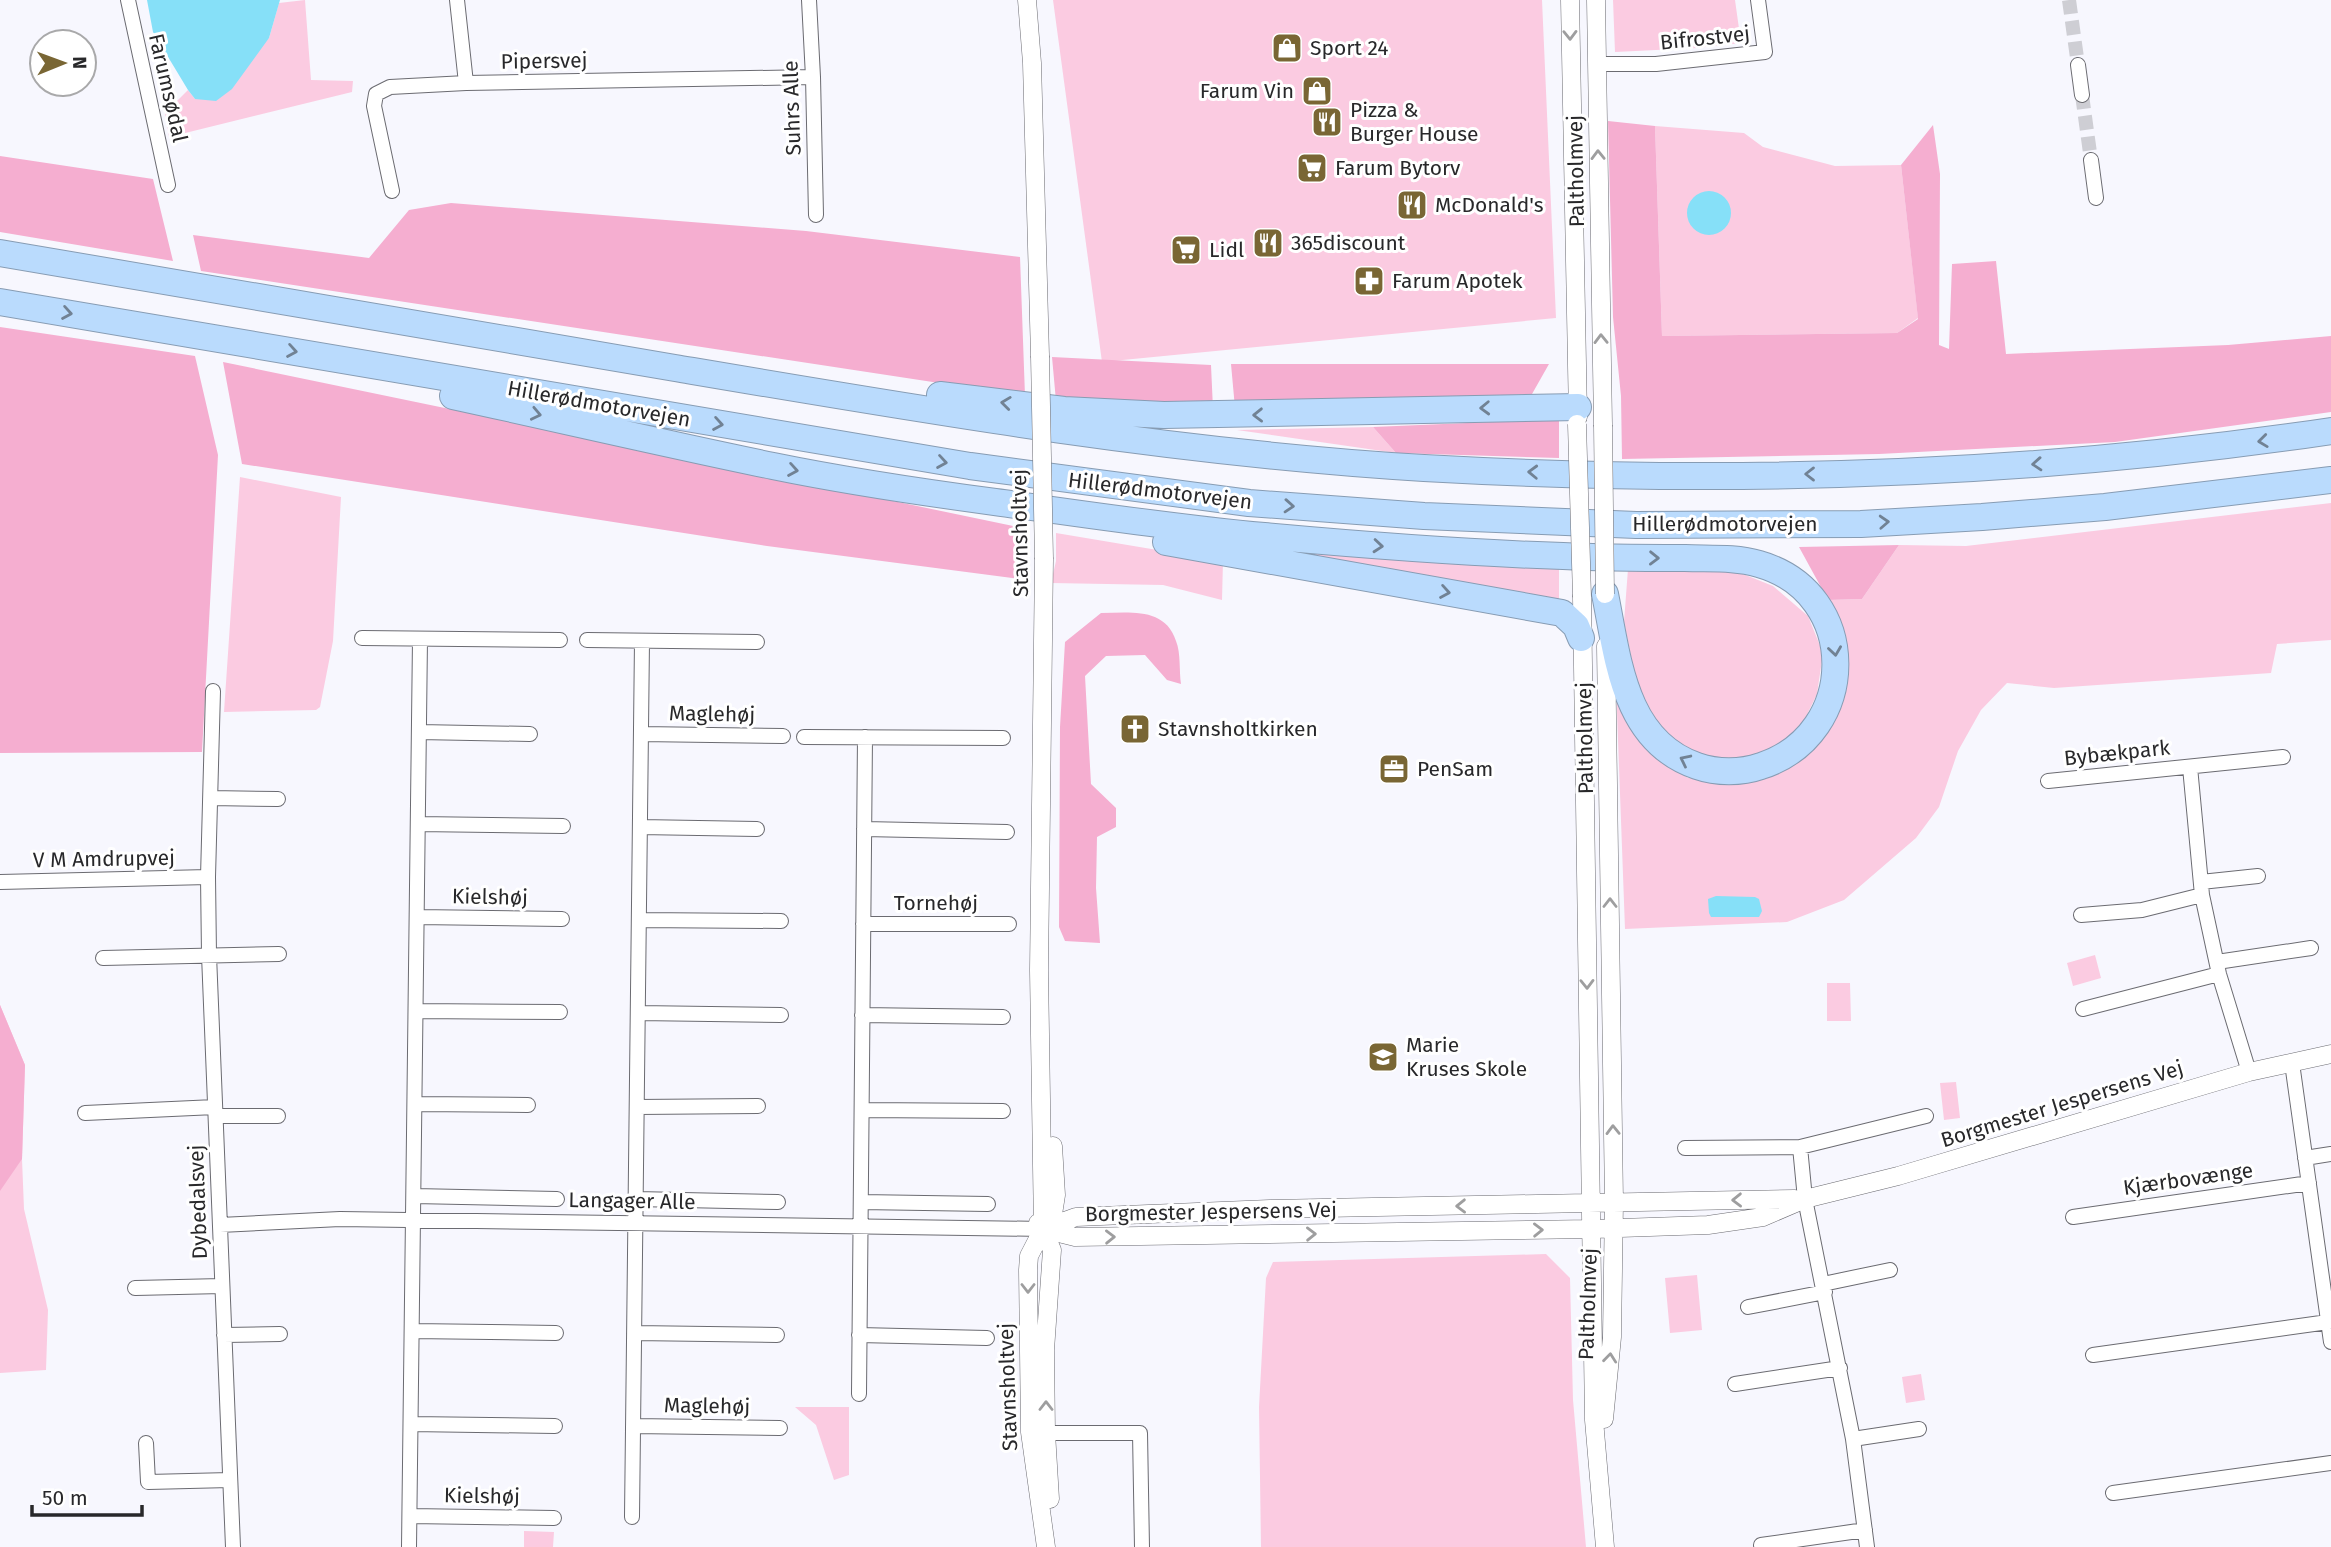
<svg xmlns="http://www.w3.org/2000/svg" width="2331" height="1547" viewBox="0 0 2331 1547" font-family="'Fira Sans',sans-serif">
  <rect width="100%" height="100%" fill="#f7f7fe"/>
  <!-- green -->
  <path fill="#fbcbe1" d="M305 0 311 80 353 81 352 92 169 137 165 113 188 90 195 99 269 38 279 3Z
    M1053 0H1542L1556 318 1102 362Z
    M1613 0H1735L1741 43 1697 48 1615 52Z
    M1655 126 1744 133 1763 147 1835 166 1901 165 1918 318 1897 333 1662 336Z
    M1373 427 1396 453 1237 430Z
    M240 477 341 497 333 641 320 707 316 710 224 712Z
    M2331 503V640L2277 644 2271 673 2054 688 2007 683 1981 710 1958 751 1939 807 1916 838 1844 900 1787 922 1625 929 1616 685 1653 752 1688 778H1748L1820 732 1828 600 1862 599 1899 545 1966 546Z
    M1056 533 1223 561 1222 600 1163 585 1051 583 1056 561Z
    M1242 547 1559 567V600Z
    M1628 569 1738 572 1773 586 1808 616 1823 653 1817 694 1800 729 1774 750 1742 761 1696 757 1668 739 1640 700 1624 622Z
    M2095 955 2101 978 2073 986 2067 963Z
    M1827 983H1850L1851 1021H1827Z
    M0 1005 25 1065 22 1159 24 1209 48 1310 46 1370 0 1373Z
    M1956 1082 1960 1118 1944 1120 1940 1083Z
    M1546 1254 1570 1278 1573 1400 1586 1547H1261L1259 1407 1266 1278 1273 1262Z
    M1697 1275 1702 1330 1670 1333 1665 1278Z
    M1921 1374 1925 1400 1906 1403 1902 1377Z
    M795 1407H849V1475L834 1480 816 1425Z
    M524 1531 554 1532 553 1547H524Z"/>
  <!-- forest -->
  <path fill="#f5aed0" d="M1608 121 1655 126 1662 336 1897 333 1918 319 1901 165 1933 125 1940 174 1939 345 1949 349 1952 264 1996 261 2006 354 2228 345 2331 336V412L2115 442 1879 454 1622 459 1621 396 1613 317Z
    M0 156 153 179 173 261 0 232Z
    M451 203 806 231 1020 257 1025 396 201 271 193 235 369 258 409 210Z
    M0 327 195 356 218 455 202 752 0 753Z
    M1052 357 1211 365 1213 409 1056 401Z
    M223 362 1028 529 1027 580 767 546 242 464Z
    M1231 364H1549L1532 394 1235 408Z
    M1559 419V458L1396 453 1373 427Z
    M1899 545 1862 599 1828 600 1799 547Z
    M1101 613C1130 613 1165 607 1176 641 1181 653 1179 671 1181 684L1167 680 1145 655 1106 656 1085 676 1091 784 1116 808V827L1097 837 1096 888 1100 943 1065 941 1059 927 1060 727 1065 642Z
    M0 1005 25 1065 22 1159 0 1191Z"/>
  <!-- water -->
  <path fill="#86e0f8" d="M147 0H280L269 38 232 89 216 101 195 99 188 90 153 32Z
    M1687 213a22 22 0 1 1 44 0a22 22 0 1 1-44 0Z
    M1716 896 1755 897 1759 899 1762 911 1759 917H1711L1709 913 1708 899Z"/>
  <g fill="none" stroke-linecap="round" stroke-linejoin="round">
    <!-- minor-tunnel -->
    <path stroke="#ceced4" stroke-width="14" stroke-dasharray="14 7" stroke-linecap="butt" d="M2069 0 2078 65
      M2082 95 2091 160"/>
    <!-- minor casing -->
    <g stroke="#6b6b71" stroke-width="16">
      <path id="minor" d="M128 0 168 185
        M457 0 466 83
        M809 0 813 77 816 215
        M1596 64H1656L1765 52 1758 0
        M2078 65 2082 95
        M2091 160 2096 198
        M392 191 374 106 376 94 390 87 466 83 813 77
        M362 638 560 640
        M587 640 757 642
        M213 691 208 877 209 955 233 1547
        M419 732 530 734
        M641 734 783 736
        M804 737 1003 738
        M2190 767 2202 895 2219 974 2249 1072
        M2048 781 2283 757
        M210 798 278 799
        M418 824 563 826
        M640 827 757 829
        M864 829 1007 832
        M0 882 208 877
        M2201 882 2258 876
        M2081 915 2142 910 2202 895
        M417 917 562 919
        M639 920 781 921
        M863 924H1009
        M103 958 279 954
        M2217 962 2311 948
        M2083 1009 2219 974
        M416 1011 560 1012
        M638 1013 781 1015
        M862 1015 1003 1017
        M2292 1063 2331 1342
        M415 1104 528 1105
        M637 1107 758 1106
        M862 1110 1003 1111
        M85 1113 215 1107
        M216 1116H278
        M1800 1147 1805 1199 1853 1439 1867 1547
        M1685 1148 1800 1147 1926 1116
        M2305 1158 2331 1154
        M414 1196 557 1199
        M636 1199 778 1202
        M861 1202 988 1204
        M2073 1217 2309 1183
        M220 1225 340 1219 1043 1229
        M1823 1284 1890 1270
        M135 1288 222 1286
        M1748 1307 1825 1292
        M412 1331 556 1333
        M634 1333 777 1335
        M224 1335 280 1334
        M859 1335 987 1338
        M2093 1355 2328 1322
        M1735 1384 1840 1368
        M859 1394 865 737
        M411 1424 555 1426
        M633 1426 780 1428
        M1039 1433H1140L1142 1547
        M1853 1439 1919 1429
        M146 1443 148 1482 230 1480
        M2113 1493 2331 1463
        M410 1516 554 1518
        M632 1517 642 641
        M1761 1545 1865 1530
        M409 1547 420 639"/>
    </g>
    <!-- tertiary casing -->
    <g stroke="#6b6b71" stroke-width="19">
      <path id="tertiary" d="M1027 0 1032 63 1040 356
        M1570 0 1578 417
        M1596 0 1603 425
        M1582 597 1594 1420 1605 1547
        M1038 1223 1043 1229 1052 1250 1045 1350 1046 1433 1050 1499
        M1043 1229 1075 1237 1591 1229 1708 1225 1763 1217 1805 1199 1898 1176 2249 1072 2331 1054
        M1043 1229 1076 1217 1270 1209 1795 1199
        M1043 1229 1039 970 1044 559
        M1604 1419 1612 1337 1614 1202 1606 646
        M1046 1547 1030 1432 1028 1270 1029 1256 1043 1229 1053 1214 1056 1195 1053 1146"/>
    </g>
    <!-- motorway casing -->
    <g stroke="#879cb3" stroke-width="28">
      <path id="motorway" d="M0 253C225 292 450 329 675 368 923 410 1173 453 1424 468 1726 485 2031 476 2331 431
        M0 302 970 466 1249 503 1424 516 1636 525 1861 524 1982 517 2105 507 2331 480
        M940 395 1064 410 1164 415 1578 407
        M453 396C559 419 666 444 773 466 846 481 920 492 995 502 1084 514 1174 528 1264 536 1363 545 1463 553 1563 556 1604 558 1644 558 1685 558 1710 559 1735 557 1759 564 1861 593 1860 734 1761 766 1741 773 1717 773 1697 766 1624 741 1618 659 1605 594
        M1166 542 1562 613 1576 626 1581 638"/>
    </g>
    <!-- minor -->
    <use href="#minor" stroke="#fff" stroke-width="14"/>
    <!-- tertiary -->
    <use href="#tertiary" stroke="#fff" stroke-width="18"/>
    <!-- motorway -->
    <use href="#motorway" stroke="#badbfd" stroke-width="26"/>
    <!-- tertiary-bridge casing -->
    <g stroke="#6b6b71" stroke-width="19" stroke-linecap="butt">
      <path id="tertiary-bridge" d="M1040 356 1044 559
        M1577 424 1582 597
        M1603 425 1605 594"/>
    </g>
    <!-- tertiary-bridge -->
    <use href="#tertiary-bridge" stroke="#fff" stroke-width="18"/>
  </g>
  <!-- one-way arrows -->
  <defs><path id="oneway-chevron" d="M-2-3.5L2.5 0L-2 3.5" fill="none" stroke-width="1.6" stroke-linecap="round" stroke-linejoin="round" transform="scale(1.75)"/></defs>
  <g stroke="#9e9e9f">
    <use href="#oneway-chevron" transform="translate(1570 35) rotate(89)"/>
    <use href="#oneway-chevron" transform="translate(1598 155) rotate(-91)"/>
    <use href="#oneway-chevron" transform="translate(1601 339) rotate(-91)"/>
    <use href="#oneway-chevron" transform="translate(1610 903) rotate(-90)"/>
    <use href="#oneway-chevron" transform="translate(1587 984) rotate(89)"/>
    <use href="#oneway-chevron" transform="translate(1613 1130) rotate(-91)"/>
    <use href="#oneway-chevron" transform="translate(1737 1200) rotate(179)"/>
    <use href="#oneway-chevron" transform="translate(1461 1206) rotate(179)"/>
    <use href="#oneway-chevron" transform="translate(1538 1230) rotate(-1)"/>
    <use href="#oneway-chevron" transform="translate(1311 1234) rotate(-1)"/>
    <use href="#oneway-chevron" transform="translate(1110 1237) rotate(-1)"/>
    <use href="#oneway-chevron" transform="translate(1028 1288) rotate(90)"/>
    <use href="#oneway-chevron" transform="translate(1610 1358) rotate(-84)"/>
    <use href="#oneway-chevron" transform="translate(1046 1406) rotate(-90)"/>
  </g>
  <g stroke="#718294">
    <use href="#oneway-chevron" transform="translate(67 313) rotate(10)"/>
    <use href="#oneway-chevron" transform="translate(292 351) rotate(10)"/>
    <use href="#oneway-chevron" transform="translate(1006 403) rotate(-173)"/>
    <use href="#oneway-chevron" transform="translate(1485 408) rotate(178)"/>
    <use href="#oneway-chevron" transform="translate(536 414) rotate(12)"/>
    <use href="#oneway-chevron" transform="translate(1258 415) rotate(179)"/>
    <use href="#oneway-chevron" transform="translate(718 424) rotate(10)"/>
    <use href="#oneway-chevron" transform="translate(2263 441) rotate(173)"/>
    <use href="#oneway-chevron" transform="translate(942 462) rotate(9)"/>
    <use href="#oneway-chevron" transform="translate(2037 464) rotate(176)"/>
    <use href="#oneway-chevron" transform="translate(793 470) rotate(10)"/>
    <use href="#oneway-chevron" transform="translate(1533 472) rotate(-178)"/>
    <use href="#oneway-chevron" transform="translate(1810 474) rotate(180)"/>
    <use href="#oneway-chevron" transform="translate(1289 506) rotate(4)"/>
    <use href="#oneway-chevron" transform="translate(1884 522) rotate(-3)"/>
    <use href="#oneway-chevron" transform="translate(1378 546) rotate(5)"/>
    <use href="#oneway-chevron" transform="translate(1654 558) rotate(1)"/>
    <use href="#oneway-chevron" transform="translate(1445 592) rotate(10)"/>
    <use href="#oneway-chevron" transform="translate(1835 651) rotate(82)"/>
    <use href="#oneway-chevron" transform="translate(1685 760) rotate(-154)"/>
  </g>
  <!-- icons -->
  <defs>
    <g id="shop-square" transform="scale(1.575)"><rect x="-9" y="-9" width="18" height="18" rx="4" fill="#796634" stroke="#fff"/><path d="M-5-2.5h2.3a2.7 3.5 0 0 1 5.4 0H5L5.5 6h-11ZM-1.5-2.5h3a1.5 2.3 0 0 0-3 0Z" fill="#fff"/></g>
    <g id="restaurant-square" transform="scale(1.575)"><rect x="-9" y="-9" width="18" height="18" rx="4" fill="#796634" stroke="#fff"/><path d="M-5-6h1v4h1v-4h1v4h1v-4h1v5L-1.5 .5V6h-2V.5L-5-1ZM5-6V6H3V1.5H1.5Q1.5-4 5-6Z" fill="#fff"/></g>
    <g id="supermarket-square" transform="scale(1.575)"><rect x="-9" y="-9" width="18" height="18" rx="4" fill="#796634" stroke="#fff"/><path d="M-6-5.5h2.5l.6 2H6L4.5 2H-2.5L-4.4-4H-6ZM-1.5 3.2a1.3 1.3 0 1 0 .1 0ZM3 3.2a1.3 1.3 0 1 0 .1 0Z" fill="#fff"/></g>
    <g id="pharmacy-square" transform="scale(1.575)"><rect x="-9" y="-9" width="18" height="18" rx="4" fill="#796634" stroke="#fff"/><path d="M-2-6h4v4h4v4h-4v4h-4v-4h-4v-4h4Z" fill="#fff"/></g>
    <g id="church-square" transform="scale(1.575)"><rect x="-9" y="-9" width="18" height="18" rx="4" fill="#796634" stroke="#fff"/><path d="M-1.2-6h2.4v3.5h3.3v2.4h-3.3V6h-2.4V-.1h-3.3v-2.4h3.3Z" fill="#fff"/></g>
    <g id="office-square" transform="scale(1.575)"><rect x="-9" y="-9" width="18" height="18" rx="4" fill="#796634" stroke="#fff"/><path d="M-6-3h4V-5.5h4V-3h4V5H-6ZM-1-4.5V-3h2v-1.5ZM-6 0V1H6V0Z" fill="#fff"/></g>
    <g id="school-square" transform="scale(1.575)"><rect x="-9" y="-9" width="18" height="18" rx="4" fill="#796634" stroke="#fff"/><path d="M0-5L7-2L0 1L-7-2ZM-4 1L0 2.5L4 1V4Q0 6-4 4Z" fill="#fff"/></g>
  </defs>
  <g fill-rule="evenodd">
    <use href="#shop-square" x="1287" y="48"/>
    <use href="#shop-square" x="1317" y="91"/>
    <use href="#restaurant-square" x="1327" y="122"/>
    <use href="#supermarket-square" x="1312" y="168"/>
    <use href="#restaurant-square" x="1412" y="205"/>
    <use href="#restaurant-square" x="1268" y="243"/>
    <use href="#supermarket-square" x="1186" y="250"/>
    <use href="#pharmacy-square" x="1369" y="281"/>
    <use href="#church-square" x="1135" y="729"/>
    <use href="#office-square" x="1394" y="769"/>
    <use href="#school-square" x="1383" y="1057"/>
  </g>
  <g text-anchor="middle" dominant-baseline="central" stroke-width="6" stroke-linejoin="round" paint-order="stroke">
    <!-- street labels -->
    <g font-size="21" fill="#28282a" stroke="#fff">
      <text transform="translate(1705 38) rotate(-6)">Bifrostvej</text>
      <text transform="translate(544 61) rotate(-1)">Pipersvej</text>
      <text transform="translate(168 88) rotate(77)">Farumsødal</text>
      <text transform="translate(792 108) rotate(-92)">Suhrs Alle</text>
      <text transform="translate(1576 171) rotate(-91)">Paltholmvej</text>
      <text transform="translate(599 404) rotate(10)">Hillerødmotorvejen</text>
      <text transform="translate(1160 491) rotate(7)">Hillerødmotorvejen</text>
      <text x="1725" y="524">Hillerødmotorvejen</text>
      <text transform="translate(1020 533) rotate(-91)">Stavnsholtvej</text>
      <text transform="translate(712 714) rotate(1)">Maglehøj</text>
      <text transform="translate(1585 738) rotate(-91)">Paltholmvej</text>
      <text transform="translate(2117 753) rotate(-6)">Bybækpark</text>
      <text transform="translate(104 859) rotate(-1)">V M Amdrupvej</text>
      <text transform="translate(490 897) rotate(1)">Kielshøj</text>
      <text x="936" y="903">Tornehøj</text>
      <text transform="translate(2062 1104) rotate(-17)">Borgmester Jespersens Vej</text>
      <text transform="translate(2188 1179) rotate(-8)">Kjærbovænge</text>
      <text transform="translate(632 1201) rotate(1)">Langager Alle</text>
      <text transform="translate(198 1202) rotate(-92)">Dybedalsvej</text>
      <text transform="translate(1211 1212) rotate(-1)">Borgmester Jespersens Vej</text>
      <text transform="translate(1588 1304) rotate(-88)">Paltholmvej</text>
      <text transform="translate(1008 1387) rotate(-92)">Stavnsholtvej</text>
      <text transform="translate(707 1406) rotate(1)">Maglehøj</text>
      <text transform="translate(482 1496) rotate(1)">Kielshøj</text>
    </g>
    <!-- poi labels -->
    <g font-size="21" fill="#28282a" stroke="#fff" text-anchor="start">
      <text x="1310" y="48">Sport 24</text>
      <text x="1294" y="91" text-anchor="end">Farum Vin</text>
      <text x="1350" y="110">Pizza &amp;<tspan x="1350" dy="24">Burger House</tspan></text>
      <text x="1335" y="168">Farum Bytorv</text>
      <text x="1435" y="205">McDonald's</text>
      <text x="1291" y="243">365discount</text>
      <text x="1209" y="250">Lidl</text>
      <text x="1392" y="281">Farum Apotek</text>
      <text x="1158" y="729">Stavnsholtkirken</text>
      <text x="1417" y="769">PenSam</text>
      <text x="1406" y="1045">Marie<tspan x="1406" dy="24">Kruses Skole</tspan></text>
    </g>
  </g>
  <!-- north arrow -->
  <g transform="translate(63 63) rotate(89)"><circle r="33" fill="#ffffff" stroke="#a9a9aa" stroke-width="2"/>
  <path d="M0-5L12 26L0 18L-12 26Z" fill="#796634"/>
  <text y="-10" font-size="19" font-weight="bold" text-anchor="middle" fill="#28282a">N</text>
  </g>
  <!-- scale -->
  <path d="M32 1505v10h110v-10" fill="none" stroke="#28282a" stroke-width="3.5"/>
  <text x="42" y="1505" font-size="21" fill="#28282a" stroke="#ffffff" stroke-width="5" paint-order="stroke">50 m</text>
</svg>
